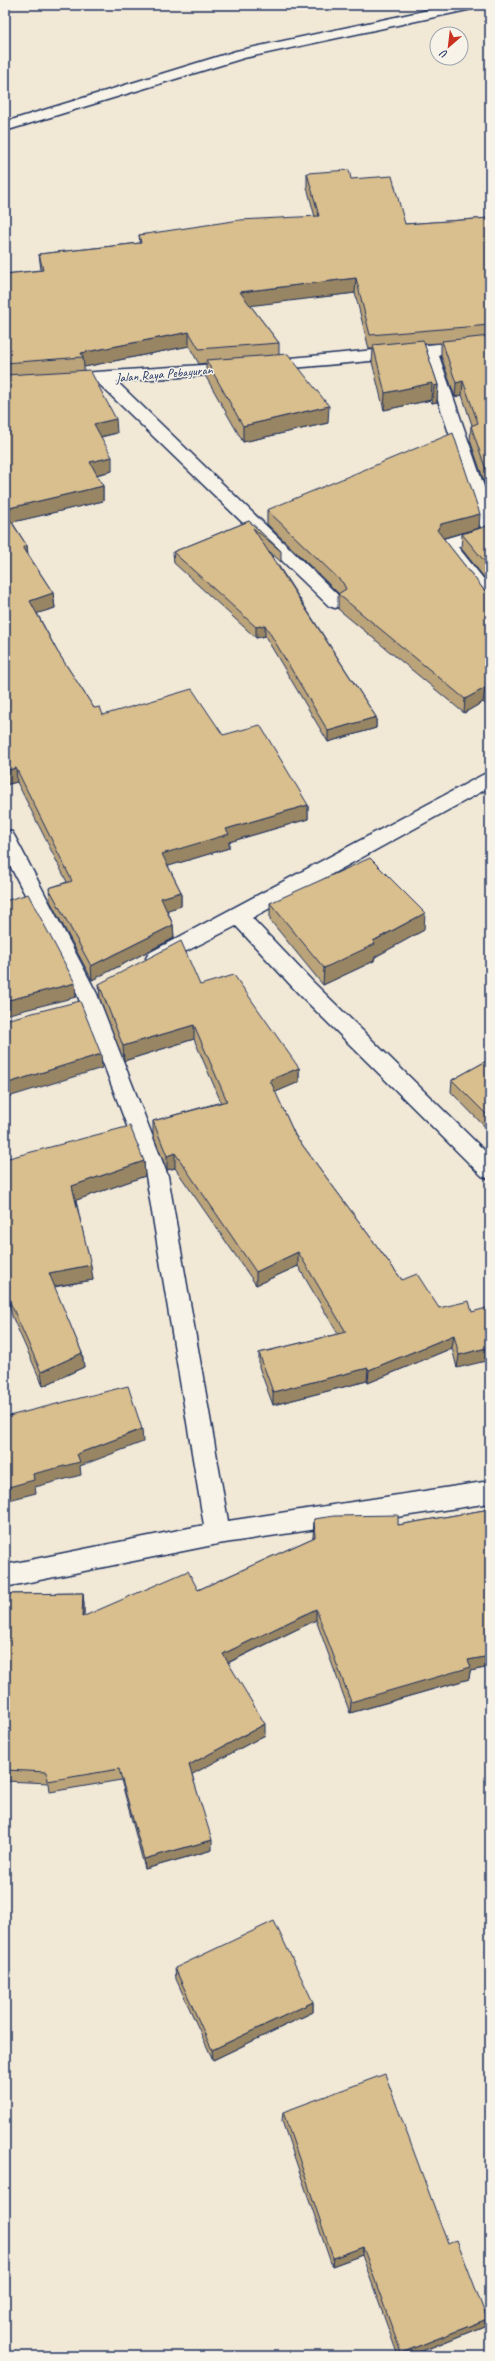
<svg xmlns="http://www.w3.org/2000/svg" width="495" height="2361" viewBox="0 0 495 2361" font-family="Caveat,sans-serif">
  <rect width="100%" height="100%" fill="#f1e8d6"/>
  <filter id="ink" filterUnits="userSpaceOnUse"><feTurbulence type="fractalNoise" baseFrequency=".025" numOctaves="2"/><feDisplacementMap in="SourceGraphic" scale="8" xChannelSelector="R" yChannelSelector="G"/><feConvolveMatrix kernelMatrix="1 2 1 2 8 2 1 2 1" color-interpolation-filters="sRGB"/></filter>
  <g filter="url(#ink)">
    <g fill="none" stroke-linecap="round" stroke-linejoin="round">
      <!-- minor casing -->
      <g stroke="#1b2f5e" stroke-width="3">
        <path id="minor" d="M452 5H479L472 9 244 58 5 131V122L236 51Z
          M429 345 435 347 437 350 490 504V537L458 547 490 587V605L484 603 437 544 440 540 481 528 421 350 423 347Z
          M104 374 110 375 341 598 344 602 341 606 335 608 329 606 98 383 96 379 98 375Z
          M490 771V787L252 918 312 981 490 1156V1179L482 1176 298 993 236 926 163 963 156 966 149 963 146 958 149 953Z
          M5 830 12 832 15 837 97 994 168 1176 228 1521 490 1481V1503L218 1544 5 1587V1565L204 1525 146 1176 77 994 5 856Z"/>
      </g>
      <!-- secondary casing -->
      <g stroke="#1b2f5e" stroke-width="3">
        <path id="secondary" d="M490 339V349C329 366 167 380 5 388V378L248 362Z"/>
      </g>
      <!-- minor -->
      <use href="#minor" fill="#f7f3e8" fill-rule="evenodd"/>
      <!-- secondary -->
      <use href="#secondary" fill="#f7f3e8" fill-rule="evenodd"/>
    </g>
    <!-- wall -->
    <path fill="#bba37a" stroke="#1b2f5e" d="M307 173 351 179 405 224 490 218V499L470 440 471 426 472 425 462 395 455 397 441 356V343L424 344 438 385 437 402 432 403 431 400 384 410 372 362 373 349H369L355 293 250 305 279 343V354L328 423 243 442 206 377V363L199 364 189 346 84 367V371L117 433 101 437 112 471 96 475 103 486V501L12 522 27 546 28 554 53 593 55 608 37 613 57 651 94 708 103 715 223 735 308 805V819L229 842V848L168 866 181 892V906L167 910 173 925 174 938 92 980 50 901 49 888 67 882 17 782 5 785V274L41 270 39 254 140 243 139 235 315 217 307 187Z
      M267 510 479 528 443 538 484 590H490V707L483 702 464 713 338 609V594H339L267 524Z
      M249 521 281 551V562L269 551 376 717V728L328 742 265 636 256 638 174 563 173 552Z
      M490 525V585L461 548 462 534Z
      M270 903 424 930 375 957 374 961 323 985 270 920Z
      M99 984 200 985 299 1068V1082L275 1092 295 1135 402 1280 439 1308 472 1312 457 1368 452 1348 368 1383 367 1381 273 1405 259 1367V1353L338 1334 298 1266 256 1285 175 1168 167 1170 153 1135V1121L221 1102 194 1039 124 1061 100 999Z
      M490 1059V1132L451 1092 452 1080Z
      M5 1159 144 1161 145 1176 76 1200 93 1280 54 1287 82 1353 84 1367 43 1386 12 1316 5 1284Z
      M490 1509V1667L470 1671 469 1679 350 1713 316 1620 228 1663 265 1735 192 1774 212 1850 145 1869 121 1780 50 1792 49 1783 5 1781V1587L10 1594 83 1593 84 1605V1616L198 1590 313 1538 314 1519 398 1525Z
      M175 1968 313 2002V2012L213 2060 176 1979Z
      M283 2112 448 2244 484 2326 410 2356H398L362 2255 332 2266 282 2121Z"/>
    <!-- shaded-wall -->
    <path fill="#988563" stroke="#1b2f5e" d="M356 278 355 293 240 307V292Z
      M189 332V346L84 367 83 357 81 353Z
      M463 381 462 395 455 397 456 383Z
      M432 383 431 400 384 410 385 393Z
      M438 385 437 402 432 403 434 386Z
      M329 406 328 423 243 442V426Z
      M116 419 117 433 95 438 94 424Z
      M112 457V471L91 476 90 462Z
      M103 486V501L5 524V509Z
      M480 514 479 528 440 539 437 530 441 524Z
      M27 546 28 560 23 547Z
      M53 593 55 608 32 615 30 601Z
      M265 625V636L256 638V627Z
      M485 688 483 702 464 713 465 699Z
      M376 717V728L328 742V731Z
      M16 768 17 782 5 785V771Z
      M308 805V819L229 842V848L162 868V854L226 829Z
      M181 892V906L162 912 161 898Z
      M425 913 424 930 375 957 374 961 323 985 324 968Z
      M173 925 174 938 92 980 91 966Z
      M75 983 76 997 5 1015V1001Z
      M194 1025V1039L124 1061 123 1046Z
      M101 1054 102 1068 5 1098V1084Z
      M299 1068V1082L269 1095 270 1080Z
      M175 1153V1168L167 1170V1156Z
      M144 1161 145 1176 74 1201 72 1186Z
      M298 1252V1266L256 1285V1272Z
      M91 1265 93 1280 50 1287 49 1273Z
      M454 1335 452 1348 368 1383 369 1370Z
      M490 1347V1360L457 1368 459 1355Z
      M82 1353 84 1367 43 1386 41 1372Z
      M368 1368 367 1381 273 1405V1392Z
      M142 1429 143 1442 80 1466 81 1475 35 1487 36 1493 5 1501V1488L33 1474 77 1454Z
      M83 1593 84 1605V1629L82 1617Z
      M316 1609V1620L223 1665V1654Z
      M490 1656V1667L470 1671 469 1679 350 1713 351 1702 468 1660Z
      M265 1724V1735L189 1776V1765Z
      M212 1840V1850L145 1869 144 1859Z
      M313 2002V2012L213 2060 212 2050Z
      M363 2247 362 2255 332 2266 333 2258Z
      M487 2319 484 2326 410 2356H401V2353Z"/>
    <!-- building -->
    <path fill="#d9be8e" stroke="#1b2f5e" d="M349 170 351 179 392 176 405 224 490 218V325L370 335 356 278 240 292 279 343 199 349 189 332 81 353 83 357 5 363V274L43 270 39 254 141 243 139 235 240 220 319 216 307 173Z
      M490 336V481L471 426 478 423 463 381 456 383 442 341Z
      M423 340 438 385 434 386 432 383 385 393 373 345Z
      M288 354 329 406 243 426 206 360Z
      M90 370 116 419 94 424 112 457 90 462 103 486 5 509V375Z
      M453 433 480 514 441 524 437 530 484 590H490V692L485 688 465 699 338 594 346 589 343 583 267 510Z
      M5 512 27 546 23 547 53 593 30 601 57 651 94 708 100 707 103 715 192 689 223 735 260 725 308 805 226 829 229 834 162 854 181 892 161 898 173 925 91 966 49 888 72 881 16 768 5 771Z
      M249 521 281 551 253 528 376 717 328 731 265 625 256 627 173 552Z
      M490 525V568L462 534Z
      M370 858 425 913 373 941 375 944 324 968 270 903Z
      M28 894 75 983 5 1001V901Z
      M181 941 200 985 234 975 299 1068 270 1080 295 1135 402 1280 417 1274 439 1308 469 1301 472 1312 490 1307V1347L459 1355 454 1335 369 1370 368 1368 273 1392 259 1353 346 1332 298 1252 256 1272 175 1153 167 1156 153 1121 227 1101 194 1025 123 1046 99 984Z
      M80 1001 101 1054 5 1084V1020Z
      M490 1059V1118L452 1080Z
      M130 1126 144 1161 72 1186 91 1265 49 1273 82 1353 41 1372 10 1302 5 1280V1159Z
      M128 1386 142 1429 77 1454 80 1462 33 1474 34 1480 5 1488V1417Z
      M490 1509V1656L468 1660 471 1667 351 1702 316 1609 223 1654 265 1724 189 1765 212 1840 144 1859 119 1769 48 1781 47 1772 5 1770V1587H8V1594L83 1593 82 1617 188 1571 198 1590 315 1537 314 1519 334 1516 398 1515V1525Z
      M274 1921 313 2002 212 2050 175 1968Z
      M385 2074 448 2244 457 2240 487 2319 401 2353 363 2247 333 2258 283 2112Z"/>
  </g>
  <g text-anchor="middle" dominant-baseline="central" stroke-width="3" stroke-linejoin="round" paint-order="stroke">
    <!-- far-street labels -->
    <g font-size="13" fill="#1b2f5e" stroke="#f7f3e8">
      <text transform="translate(164 374) rotate(-5)">Jalan Raya Pebayuran</text>
    </g>
  </g>
  <!-- margin -->
  <rect width="495" height="2361" fill="none" stroke="#f7f3e8" stroke-width="20"/>
  <rect x="10" y="10" width="475" height="2341" fill="none" stroke="#1b2f5e" stroke-width="1.5" filter="url(#ink)"/>
  <!-- north arrow -->
  <g transform="translate(449 46) rotate(208)"><circle r="19" fill="#f7f3e8" stroke="#9fa5b1"/>
  <path d="M0-3L7 15L0 10L-7 15Z" fill="#c8321e"/>
  <text y="-6" font-size="11" font-weight="bold" text-anchor="middle" fill="#1b2f5e">U</text>
  </g>
</svg>
